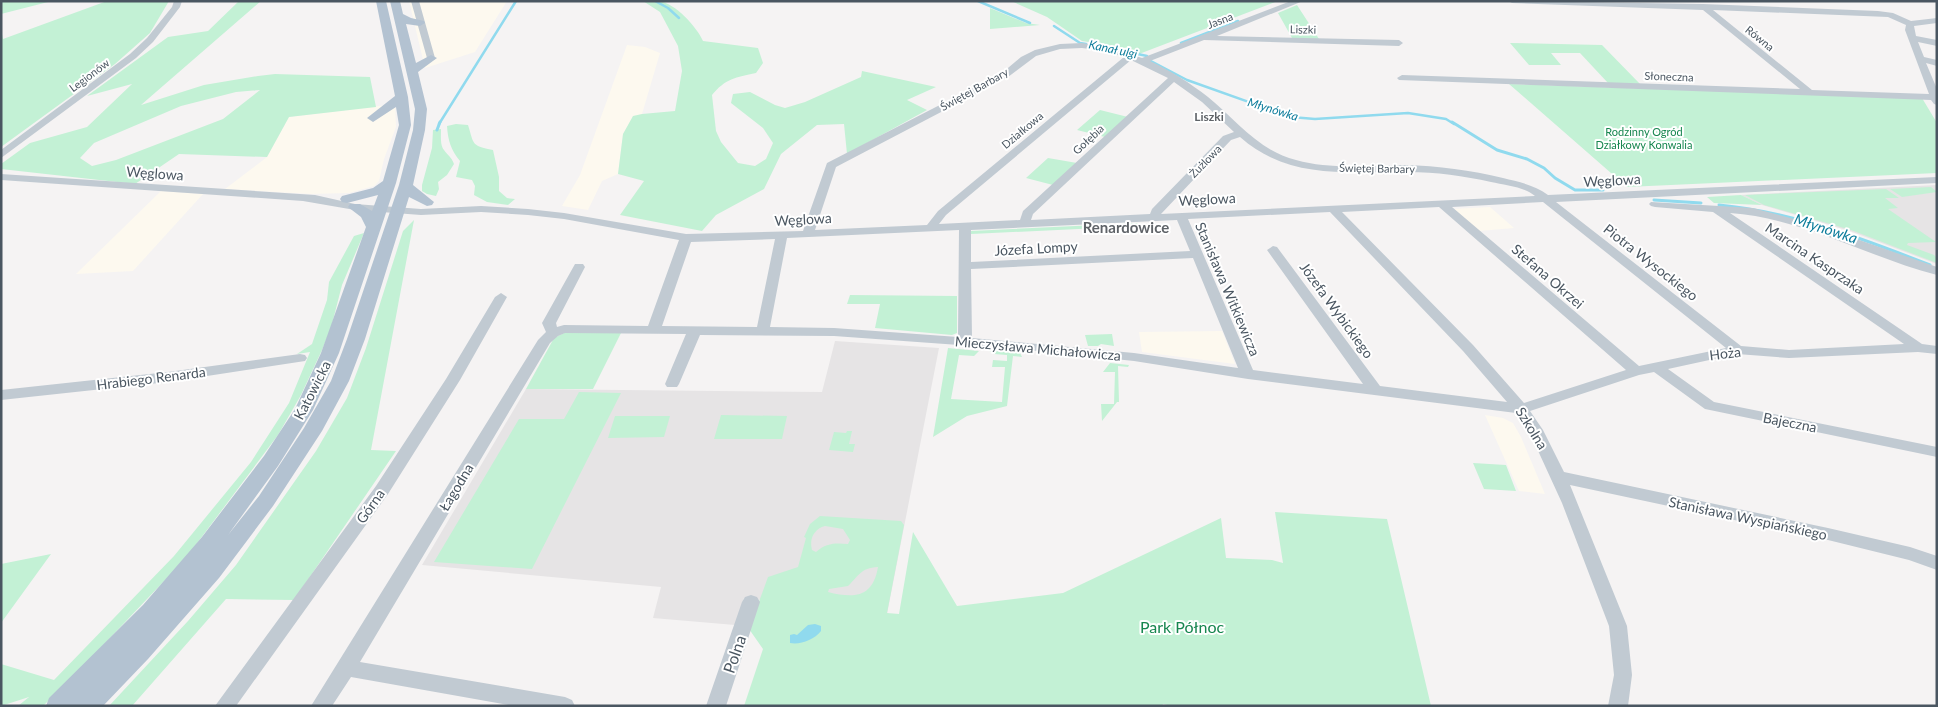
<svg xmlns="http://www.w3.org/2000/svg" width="1938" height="707" viewBox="0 0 1938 707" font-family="Lato,sans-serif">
  <rect width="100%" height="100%" fill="#f5f3f3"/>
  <!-- commercial -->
  <path fill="#fdf9ef" d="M409 1H507L475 52 425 68Z
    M627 45 645 47 660 53 642 114 633 117 623 134 618 174 602 181 588 210 562 206 580 175Z
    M395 104 396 127 384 159 379 181 374 186 349 193 311 194 225 189 267 157 289 117Z
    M161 191 203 194 133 271 76 274Z
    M1490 207 1514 228 1479 231 1452 209Z
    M1222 331 1235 364 1142 352 1139 332Z
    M1485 415 1503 418 1513 423 1521 437 1545 494 1519 491Z"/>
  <!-- education -->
  <path fill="#e6e4e5" d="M1937 185V264L1850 231 1762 205 1741 195Z
    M835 341 939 348 887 614 744 598 735 625 653 618 661 587 422 565 526 389 822 392Z"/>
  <!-- green -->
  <path fill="#c3f1d5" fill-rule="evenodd" d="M1 1H52L1 14Z
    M107 1H169L150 33 115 64 1 147V29L3 39Z
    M239 1H261L141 105 204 85 258 76 275 74 370 77 376 107 289 117 267 157 179 154 135 184 1 169V164L30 143 87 127 132 84 87 96 168 37 208 31ZM260 90 223 119 116 160 92 166 80 158 94 143 181 106 236 92Z
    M643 1C648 1 654 1 659 1 675 3 697 27 703 41L758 48 763 63 756 73C736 77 725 79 712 95L716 131 721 142 738 163 755 166 766 159 773 143 763 128 731 103 733 94 750 92 775 105 785 108 805 102 861 77 862 71 936 87 907 100 927 110 847 154 844 124 817 125 781 154 764 189 716 215 702 231 620 215 644 181 618 174 623 134 633 116 642 114 675 111 682 71 678 46 660 12Z
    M1011 1H1278L1139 54 1120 47 1082 41 1047 17Z
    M1297 5 1319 39 1292 38 1278 13Z
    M990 8 1026 23 1040 25 990 29Z
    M1510 43 1602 45 1640 84 1608 83 1580 53H1551L1561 65H1529Z
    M1509 84 1922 98 1937 123V173L1627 187Z
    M1100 110 1128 117 1105 137 1077 130Z
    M456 124 468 125C474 144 471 146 493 150L499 177V191L507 198 515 199 508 205 487 202 474 195 475 186 472 180 456 177 460 161C451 150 448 141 447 126Z
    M441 129C441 136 440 145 444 150 448 156 451 156 454 164L447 175 438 182 439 189 436 196 427 194 422 191V185L432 148 433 130Z
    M1048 158 1077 163 1053 185 1026 178Z
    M1931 187 1937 192 1902 197 1890 189Z
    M1886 189 1899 198H1885L1898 208 1888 209 1936 242 1908 243 1907 245 1934 255 1937 258V263L1851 230 1764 205 1745 195Z
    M1741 195 1762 205 1714 203 1707 197Z
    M414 220 371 450 396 451 294 600 226 599 132 706H109L188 621 236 565 316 451 347 398 366 348 403 231Z
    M1140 223 1141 226 971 234V231Z
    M364 233 342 285 331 328 322 350 301 395 278 435 186 558 71 679 43 706H18L29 697 1 706V664L54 680 174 556 251 462 289 403 310 352 297 354 312 344 327 300 329 282 354 236Z
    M850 295 957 296V333L952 335 875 328 880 304H847Z
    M566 332 621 333 593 389H526L554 338Z
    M1112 334 1114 346 1101 344 1098 346H1088L1085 335Z
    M948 348 979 351 974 356 959 355 951 399 1002 402 1005 367H992L993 360 1007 361V355L994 354 988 350 1020 353 1022 357 1013 356 1007 406 967 416 933 437Z
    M1110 363 1129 365 1128 367 1118 366 1119 402H1117L1102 421 1101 404H1114L1115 372H1103Z
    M579 392 621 393 532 569 434 562 519 419H564Z
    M721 415 787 416 782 439H714Z
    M615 416H670L664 437 608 438Z
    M847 431H852L849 444H855L853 452 829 450 834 432 846 433Z
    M1473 463 1506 465 1516 491 1484 489Z
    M1275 512 1387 519 1431 706H1172L1163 704 1162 706H744L763 649 749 629 768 577 798 567 806 538 804 537 810 524 820 516 901 521 904 525 887 613 899 614 913 532 957 606 1063 593 1221 518 1226 558 1272 560 1283 563ZM825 526 843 529 850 540 848 544C835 543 826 543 816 552L812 550C809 539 814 529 825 526ZM878 567C873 597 855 599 828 592L829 589 848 586C859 576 860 568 878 567Z
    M51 554 1 623V564Z"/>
  <!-- water -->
  <path fill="#90daee" d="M815 624 821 626V631C814 640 800 645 790 643V635L794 634 797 635 808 625Z"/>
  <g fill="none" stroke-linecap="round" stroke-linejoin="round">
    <!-- stream-far1 -->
    <path stroke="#90daee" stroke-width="2.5" d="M655 1 668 8 679 18
      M978 1 1030 23
      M1054 26 1080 43 1086 44
      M1181 43 1238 21
      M1105 47 1147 56
      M1147 59 1187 80 1291 117 1315 119 1408 113 1446 119 1454 124
      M439 124 516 1"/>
    <!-- stream -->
    <path stroke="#90daee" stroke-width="3" d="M1452 122 1497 150 1527 159 1544 168 1555 178 1575 190H1603
      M437 130 440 122
      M1654 200 1701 203
      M1719 205C1793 212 1861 238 1930 265"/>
    <!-- minor -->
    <path fill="#c1cad2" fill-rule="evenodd" d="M174 1H182L180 7 153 42 136 58 1 158V150L130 54 147 38 172 7Z
      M411 1H419L435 58 434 60H428L427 58Z
      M1291 1H1303L1217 36 1399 40 1403 43 1399 46 1204 40 1150 61C1171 71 1190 83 1208 97 1236 120 1259 151 1296 160 1331 170 1369 165 1405 165 1438 166 1471 170 1503 178 1519 182 1535 185 1548 195L1937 177V183L1556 202 1741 346 1789 350 1904 344 1713 212 1655 207 1651 206 1649 204 1651 202 1753 208 1813 224 1937 267V275C1867 257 1803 218 1730 213L1922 344 1937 346V354L1918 352 1789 358 1737 354 1668 369 1714 402 1937 447V457L1705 409 1654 372 1639 375 1530 411 1543 430 1564 472 1828 528 1910 547 1937 556V570L1909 560 1828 540 1570 485 1627 626 1632 675 1628 706H1608L1614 675 1609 626 1562 503 1529 431 1516 413 1248 379 1134 361 1028 350 834 336 700 335 679 384 677 387H667L665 384 686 334 565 333 558 336 550 343 360 662 565 697 572 700 575 706H514L351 677 332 706H311L538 340 546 332 542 323 575 264H583L585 267 556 323 557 327 564 325 648 326 679 240 564 219 528 215 481 212 421 215 355 210 303 201 1 180V174L315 195 355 204 421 209 481 206 528 209 564 213 686 234 803 231 827 163 1002 73 1021 57 1035 50 1060 44 1082 43 1107 47 1142 58ZM1082 48 1104 51 1124 57 938 211 927 225 815 230 836 167 1008 77 1036 56 1060 49ZM1131 60 1168 78 1023 211 1020 220 939 224 946 215ZM1174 82 1202 102 1234 132 1223 136 1152 209 1150 214 1031 220 1033 214ZM1240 137C1290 181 1347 171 1408 172 1436 172 1464 176 1491 182 1505 185 1525 187 1535 196L1161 214 1231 140ZM1543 202 1726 348 1639 366 1452 207ZM1439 207 1626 370 1524 403 1473 345 1342 212ZM1330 212 1463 351 1507 402 1380 386 1277 247 1273 246 1267 250 1363 384 1253 370 1188 219ZM1177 220 1190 251 971 262V230ZM959 230 958 337 834 328 770 327 787 238ZM775 239 757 327 662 326 691 242ZM1193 258 1238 368 1134 353 972 338 971 269Z
      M1508 1 1703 4 1878 11 1893 13 1911 21 1937 18V23L1914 26 1916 36 1937 40V46L1918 42 1924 57 1937 60V66L1926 63 1937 89V105L1934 104 1931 100 1399 80 1397 78 1402 75 1800 89 1703 10 1512 3ZM1713 10 1888 17 1906 25 1905 30 1929 94 1812 90Z
      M501 293 507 297 460 380 388 494 236 706H215L376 486 446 379 495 297Z
      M300 354 305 355 307 358 305 361 168 382 1 400V390L168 372Z
      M751 595 757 597 760 602 726 706H706L742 602 745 597Z"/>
    <!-- major -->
    <path fill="#b3c2d1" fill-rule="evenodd" d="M376 1H386L408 97 411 125 396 183 339 353 313 410 278 466 228 535 259 496 304 428 331 381 347 339 399 185 413 130 415 109 390 1H400L403 14 411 18 424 21 425 23 420 26 406 24 416 63 431 55 437 58 418 72 427 109 425 130 413 185 434 202 432 205 427 206 409 197 365 339 349 381 322 431 273 506 219 578 148 659 103 706H46L49 698 143 605 202 537 264 456 295 409 321 353 366 227 361 217 348 207 350 204H360L372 211 378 195 347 203 342 202 340 199 342 196 373 188 383 181 399 125 396 107 373 122 367 118 395 96Z"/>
  </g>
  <g text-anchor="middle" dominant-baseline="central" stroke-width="4" stroke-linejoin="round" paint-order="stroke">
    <!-- far-street labels -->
    <g font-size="11" fill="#4a5661" stroke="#fff">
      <text transform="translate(1220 20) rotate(-21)">Jasna</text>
      <text transform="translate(1303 29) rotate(1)">Liszki</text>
      <text transform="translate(1760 38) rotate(39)">Równa</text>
      <text transform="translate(89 75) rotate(-37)">Legionów</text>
      <text transform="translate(1669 76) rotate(2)">Słoneczna</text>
      <text transform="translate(974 89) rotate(-29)">Świętej Barbary</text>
      <text transform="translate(1022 130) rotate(-40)">Działkowa</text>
      <text transform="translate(1088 139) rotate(-43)">Gołębia</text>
      <text transform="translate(1205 161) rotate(-46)">Żużlowa</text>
      <text transform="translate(1377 168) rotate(1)">Świętej Barbary</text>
    </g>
    <!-- far-park labels -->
    <g font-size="11" fill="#17864f" stroke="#fff">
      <text x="1644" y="131">Rodzinny Ogród<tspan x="1644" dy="13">Działkowy Konwalia</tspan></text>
    </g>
    <!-- far-water labels -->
    <g font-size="12" font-style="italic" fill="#0c7c9b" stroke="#fff">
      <text transform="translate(1113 49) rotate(12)">Kanał ulgi</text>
      <text transform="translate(1273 109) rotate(17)">Młynówka</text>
    </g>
    <!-- far-neighbourhood labels -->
    <g font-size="12" font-weight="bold" fill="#5f6368" stroke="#fff">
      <text x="1209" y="116">Liszki</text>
    </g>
    <!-- street labels -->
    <g font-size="14" fill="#4a5661" stroke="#fff">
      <text transform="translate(155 173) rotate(4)">Węglowa</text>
      <text transform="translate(1612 180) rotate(-3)">Węglowa</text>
      <text transform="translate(1207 199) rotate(-3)">Węglowa</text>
      <text transform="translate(803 219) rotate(-3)">Węglowa</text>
      <text transform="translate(1036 248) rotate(-3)">Józefa Lompy</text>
      <text transform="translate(1815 258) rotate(34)">Marcina Kasprzaka</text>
      <text transform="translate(1651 262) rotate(38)">Piotra Wysockiego</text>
      <text transform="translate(1548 276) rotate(41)">Stefana Okrzei</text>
      <text transform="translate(1228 289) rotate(67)">Stanisława Witkiewicza</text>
      <text transform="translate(1337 310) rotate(54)">Józefa Wybickiego</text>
      <text transform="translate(1038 348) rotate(5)">Mieczysława Michałowicza</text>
      <text transform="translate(1725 353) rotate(-7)">Hoża</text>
      <text transform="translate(151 378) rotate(-7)">Hrabiego Renarda</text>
      <text transform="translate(312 390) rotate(-63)">Katowicka</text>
      <text transform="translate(1790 422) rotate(11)">Bajeczna</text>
      <text transform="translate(1532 428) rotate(58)">Szkolna</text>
      <text transform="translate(456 487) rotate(-59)">Łagodna</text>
      <text transform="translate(370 506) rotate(-55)">Górna</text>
      <text transform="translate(1748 518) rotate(12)">Stanisława Wyspiańskiego</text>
    </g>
    <!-- neighbourhood labels -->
    <g font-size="15" font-weight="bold" fill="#5f6368" stroke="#fff">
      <text x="1126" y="227">Renardowice</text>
    </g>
    <!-- water labels -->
    <g font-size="15" font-style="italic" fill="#0c7c9b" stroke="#fff">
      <text transform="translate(1826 228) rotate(18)">Młynówka</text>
    </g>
    <!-- near-park labels -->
    <g font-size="16" fill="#17864f" stroke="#fff">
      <text x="1182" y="626">Park Północ</text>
    </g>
    <!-- near-street labels -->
    <g font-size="16" fill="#4a5661" stroke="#fff">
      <text transform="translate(734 654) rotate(-71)">Polna</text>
    </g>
  </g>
  <!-- border -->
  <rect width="1938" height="707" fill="none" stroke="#4a5661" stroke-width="5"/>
</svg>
